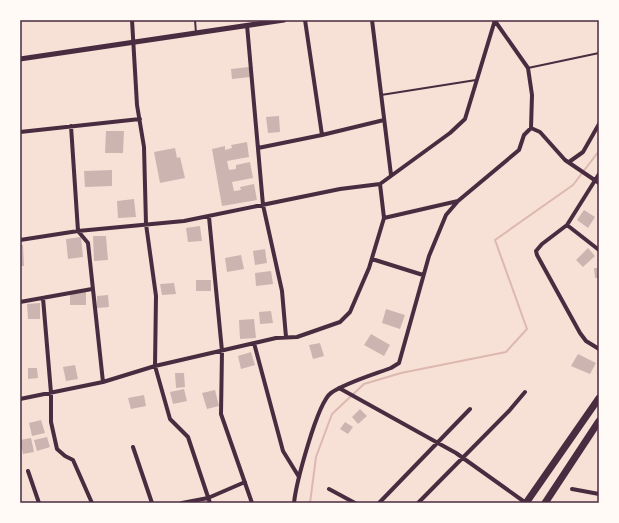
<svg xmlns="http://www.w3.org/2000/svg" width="619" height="523" viewBox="0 0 619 523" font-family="Ubuntu,sans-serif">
  <rect width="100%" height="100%" fill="#f7e1d7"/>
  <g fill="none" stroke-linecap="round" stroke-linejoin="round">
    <!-- stream -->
    <path stroke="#dcb8b0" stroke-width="2" d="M310 503 316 457 332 414 364 384 401 373 506 352 527 329 495 240 573 185 599 151"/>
  </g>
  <!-- building -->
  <path fill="#ccb4b1" d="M249 67 250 77 232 79 231 69Z
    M279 116 280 132 268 133 266 117Z
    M106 131H124L123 153H105Z
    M247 142 249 157 227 161 229 170 236 169V165L250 162 253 178 232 182 234 191 241 190 240 187 254 184 257 200 222 206 212 149 225 146V150L232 148 231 145Z
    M175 148 177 158 180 157 185 178 160 183 154 152Z
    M112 170V186L85 187 84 171Z
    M134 199 136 217 118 218 117 201Z
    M584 210 595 217 588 228 577 220Z
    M200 226 202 241 188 242 186 228Z
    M93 236H106L108 260 94 261Z
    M81 237 83 257 68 259 66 239Z
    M20 245H23L24 266H20Z
    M588 248 595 256 583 267 576 260Z
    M265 249 267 263 255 265 253 251Z
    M241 255 244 269 227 272 225 258Z
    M594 268H599V278H595Z
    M271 271 273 284 256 286 255 273Z
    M196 280H211V291H196Z
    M174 283 176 294 162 295 160 284Z
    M77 292H86V305H70V294H76Z
    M108 295 109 307 97 308V296Z
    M40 303V319H28L27 304Z
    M386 309 405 315 400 329 382 323Z
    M271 311 273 323 260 324 259 312Z
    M254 319 256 338 240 339 239 320Z
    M371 334 390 345 384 356 364 345Z
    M320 343 324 356 313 359 309 345Z
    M251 352 255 365 241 369 238 356Z
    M578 354 596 363 590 374 571 366Z
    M75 365 78 379 66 381 63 367Z
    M28 368H37L38 378 28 379Z
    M175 373H184L185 387 176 388Z
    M184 389 187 401 173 404 170 392Z
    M215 390 219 406 207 409 202 393Z
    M144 395 146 406 131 409 128 398Z
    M360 409 367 416 358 424 352 417Z
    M41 420 45 433 32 436 29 423Z
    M345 422 353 427 348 434 340 429Z
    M47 437 50 447 37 451 34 440Z
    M31 438 34 452 23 454 20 440Z"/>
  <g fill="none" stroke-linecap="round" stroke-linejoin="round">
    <!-- service -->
    <path stroke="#4a2c40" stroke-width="2" d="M195 20 196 33
      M528 68 599 53
      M381 95 476 80"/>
    <!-- minor -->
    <path stroke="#4a2c40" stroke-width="4" d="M132 20 137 105 144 147 146 224 156 296 155 366 170 419 188 437 210 503
      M305 20 322 135
      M372 20 391 175
      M495 21 528 68 532 95 531 128
      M247 25 263 205 282 291 286 337
      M71 126 78 231 88 243 103 382
      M20 132 140 119
      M258 148 322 135 384 120
      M569 162 583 152 599 124
      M599 174 567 225 542 244 536 251 537 255 580 333 586 341 599 349
      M380 184 450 133 465 119 495 20
      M209 217 222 351 221 414 252 503
      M384 218 458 201 519 150 524 135 531 128 540 132 565 160 599 183
      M567 225 599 250
      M20 240 78 231 184 221 340 189 380 184
      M372 259 423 275
      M43 298 51 393V422L57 449 65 456 73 460 92 503
      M20 302 92 289
      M254 343 283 451 299 477
      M339 388 456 453 526 503
      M20 399 103 382 155 366 276 338 297 337 340 322 350 312 369 268 384 218 380 184
      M133 447 152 503
      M28 471 39 503
      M329 489 355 503
      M572 489 599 494
      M182 503 208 498 245 482
      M294 503C296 484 317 403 331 393 345 383 375 374 391 368L399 363 429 256 446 215 458 201
      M379 503 470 409
      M418 503 509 411 525 392"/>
    <!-- tertiary -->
    <path stroke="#4a2c40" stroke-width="5" d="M20 59 284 20"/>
    <!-- trunk -->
    <path stroke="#4a2c40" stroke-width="7" d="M526 503 599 398
      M545 503 599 421"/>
  </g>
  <!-- border -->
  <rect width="619" height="523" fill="none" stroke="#fffaf5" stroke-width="42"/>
  <rect x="21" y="21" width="577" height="481" fill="none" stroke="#4a2c40" stroke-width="1.5"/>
</svg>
